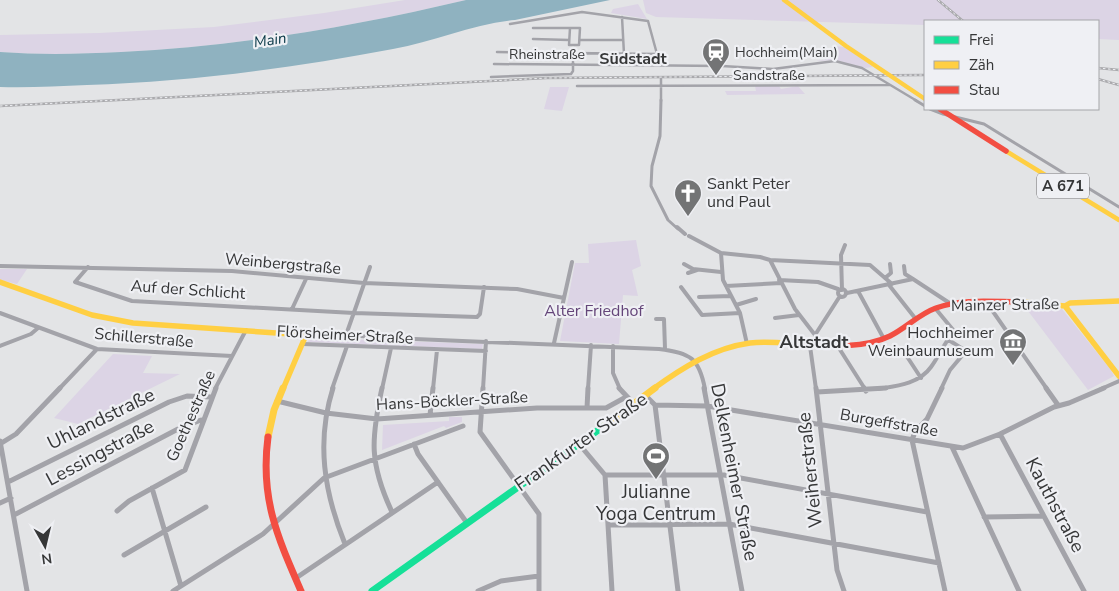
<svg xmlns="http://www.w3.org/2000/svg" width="1119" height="591" viewBox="0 0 1119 591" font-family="'Nunito Sans',sans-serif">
  <rect width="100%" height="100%" fill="#e3e4e6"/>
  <!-- green -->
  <path fill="#dcd4e5" d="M405 0H466C352 27 238 46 121 52 81 54 41 55 0 52V35L99 33 214 27 324 13Z
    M643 0H1119V40L1098 39V21H925V25L656 17 646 13Z
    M638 4 647 19 611 13 613 9Z
    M834 46 845 47 873 67 865 68 836 60 816 61 835 58Z
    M755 86H779L781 89 798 86 805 94 727 95 725 91H756Z
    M550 87H569L562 111 544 109Z
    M636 240 641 266 632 270 638 296 623 295 619 344 560 341 575 263H589L588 244Z
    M0 269H27L17 284 0 280Z
    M1055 306 1062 309 1111 370 1114 376 1088 390 1025 307Z
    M316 334 345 339 483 344 482 349 308 342 310 335Z
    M113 354 152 356 143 373 180 374 78 424 54 418Z
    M449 417H462V422L446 428 444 426 382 450 383 425 449 421Z"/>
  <!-- water -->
  <path fill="#8fb2c0" d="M466 0H610L515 20C473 24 434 42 393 49 292 68 190 82 87 85 58 86 29 88 0 87V52C41 55 81 54 121 52 238 46 352 27 466 0Z"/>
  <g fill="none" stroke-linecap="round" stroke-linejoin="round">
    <!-- street-far3 -->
    <path stroke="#a3a3a9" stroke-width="2.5" d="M622 17 624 54
      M510 24 582 12 648 21 660 65
      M533 28H570
      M570 28H580L579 45H569Z
      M533 39 569 40
      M580 40H623
      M497 52 658 54
      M494 64 722 66 773 69 835 61 862 68 917 101
      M491 77 571 74 573 71V53
      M577 86 889 85
      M661 101V78"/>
    <!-- street-far2 -->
    <path stroke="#a3a3a9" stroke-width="3" d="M661 100 660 136 652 166 651 186 668 220 678 229
      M915 100 925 106
      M930 109 943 114 984 124 1119 207"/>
    <!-- street-far1 -->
    <path stroke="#a3a3a9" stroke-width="4" d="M677 227 685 234
      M689 236 721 253 760 257 770 260 795 309 815 335
      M721 253 723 280 740 313 747 344
      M770 260 870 265 892 284
      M684 264 693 269 721 272
      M0 266 232 271 364 283 517 289 564 298
      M904 266 905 274 913 279
      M88 267 75 282 132 301 354 313 477 317 480 314 484 287
      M688 273 697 270
      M885 278 891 273 890 264
      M779 280 818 282 838 289
      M889 285 915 318
      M726 286 781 283
      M681 287 702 315 740 313
      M838 293a4 4 0 1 1 8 0a4 4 0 1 1-8 0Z
      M842 290 841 255 845 245
      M858 291 884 339
      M847 293 913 279 951 304
      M699 297 731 296
      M987 303 1047 389
      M736 305 756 299
      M292 309 306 279
      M0 313 97 349 232 356
      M775 318 799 315
      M656 319H664L665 349
      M306 335 314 333 391 338 659 349C691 353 699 358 705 389
      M346 335 370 267
      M815 335 840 296
      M554 343 572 262
      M303 344 486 351
      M837 345 865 389
      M0 346 31 334 38 328
      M613 346V373L620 389
      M810 346 816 389
      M904 352 921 378
      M59 389 97 349
      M215 389 246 330
      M332 389 347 346
      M382 389 391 348
      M433 389 437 350
      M483 389 486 341
      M588 389 591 345
      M878 389C896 386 919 384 931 367 939 356 945 342 954 331L935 308
      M941 389 950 370 966 351 947 339
      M1101 389 1119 381"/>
    <!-- street -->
    <path stroke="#a3a3a9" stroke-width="5" d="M333 388C316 442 324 492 345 544
      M382 388C371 439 369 463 392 512
      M483 388 480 432 539 514V591
      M619 388 635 405
      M704 388 742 591
      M816 388 837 570 844 591
      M864 388 866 391
      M942 388 927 419 915 432 912 440 945 591
      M1046 388 1058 405
      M817 392 886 388
      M646 396 655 405 707 406 963 448 1000 434 1054 407 1069 403 1104 388
      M277 401 326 413 377 419 537 408H606L626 397
      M655 405 678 591
      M587 408 588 388
      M430 415 433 388
      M1000 434 1084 591
      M0 441 27 591
      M0 444 16 434 60 388
      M414 444 418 454 467 523
      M579 444 605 475 612 591
      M952 447 1019 591
      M605 475H724L927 512
      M8 482 169 402 187 396 211 397
      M152 488 181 586
      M0 503 11 498
      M117 511 129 501 185 470 216 388
      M14 515 178 429 201 420
      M984 517 1043 516
      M609 525 729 524 939 563
      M124 555 206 507
      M296 578 438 482
      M173 591 263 534 324 478 463 426
      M478 591 501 581 539 576"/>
    <!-- fast -->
    <path stroke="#16e098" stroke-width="7" d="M372 591 604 426"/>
    <!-- slow-far2 -->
    <path stroke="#ffcf43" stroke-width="4.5" d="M1006 151 1119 220"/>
    <!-- slow-far1 -->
    <path stroke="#ffcf43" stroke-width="5.5" d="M0 282 92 315 133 323 306 335 283 389
      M1023 302 1065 306 1070 303 1119 301
      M1065 306 1119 376
      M653 389C682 368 713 348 750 343 766 341 784 343 800 344"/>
    <!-- slow -->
    <path stroke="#ffcf43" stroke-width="7" d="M604 426 655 388
      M268 437 274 410 283 388"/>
    <!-- jam-far1 -->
    <path stroke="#f24e42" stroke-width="5.5" d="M800 344C829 346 863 349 890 336 906 328 919 314 936 308 963 298 994 302 1023 302"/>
    <!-- jam -->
    <path stroke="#f24e42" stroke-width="7" d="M268 437C260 498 277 536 301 591"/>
    <!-- rail casing -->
    <g stroke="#aaaaad" stroke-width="2.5">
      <path id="rail" d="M938 0 963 21
        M1098 68 1119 70
        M1098 79 1119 85
        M0 106 547 78 925 75"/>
    </g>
    <!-- rail -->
    <use href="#rail" stroke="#eff0f4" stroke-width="1" stroke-dasharray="2.5" stroke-linecap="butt"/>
    <!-- slow-bridge -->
    <path stroke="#ffcf43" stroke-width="4.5" d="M784 0 846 46 925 99"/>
    <!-- jam-bridge -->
    <path stroke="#f24e42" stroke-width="5.5" d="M940 109 1006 151"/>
  </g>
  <!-- icons -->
  <defs>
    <g id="station-pin" transform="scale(1.4375)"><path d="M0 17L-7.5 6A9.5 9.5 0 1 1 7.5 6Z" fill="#737475" stroke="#eff0f4"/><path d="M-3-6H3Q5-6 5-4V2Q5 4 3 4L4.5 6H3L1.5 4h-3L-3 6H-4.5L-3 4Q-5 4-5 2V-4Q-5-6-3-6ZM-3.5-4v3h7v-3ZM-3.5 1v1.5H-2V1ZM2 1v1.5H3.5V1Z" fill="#fff"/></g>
    <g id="church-pin" transform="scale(1.4375)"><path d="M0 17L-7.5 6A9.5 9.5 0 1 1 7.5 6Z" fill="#737475" stroke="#eff0f4"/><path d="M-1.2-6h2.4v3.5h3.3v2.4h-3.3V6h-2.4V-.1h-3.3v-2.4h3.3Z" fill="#fff"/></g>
    <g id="museum-pin" transform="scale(1.4375)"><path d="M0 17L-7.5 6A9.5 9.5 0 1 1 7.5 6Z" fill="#737475" stroke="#eff0f4"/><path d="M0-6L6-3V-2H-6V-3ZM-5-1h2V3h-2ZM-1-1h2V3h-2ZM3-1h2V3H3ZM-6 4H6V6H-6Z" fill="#fff"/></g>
    <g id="stadium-pin" transform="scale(1.4375)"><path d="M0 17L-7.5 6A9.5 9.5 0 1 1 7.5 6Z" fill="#737475" stroke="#eff0f4"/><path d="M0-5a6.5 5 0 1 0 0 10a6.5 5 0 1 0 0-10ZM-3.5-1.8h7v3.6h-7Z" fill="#fff"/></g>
  </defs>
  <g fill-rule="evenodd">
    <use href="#station-pin" x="716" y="52"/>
    <use href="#church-pin" x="688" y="193"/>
    <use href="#museum-pin" x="1013" y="342"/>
    <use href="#stadium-pin" x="656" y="456"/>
  </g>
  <g text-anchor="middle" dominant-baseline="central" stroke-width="4.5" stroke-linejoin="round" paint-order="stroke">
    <!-- far-poi labels -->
    <g font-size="14" fill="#363738" stroke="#eff0f4" text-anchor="start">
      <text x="735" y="52">Hochheim(Main)</text>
    </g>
    <!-- far-street labels -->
    <g font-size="14" fill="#363738" stroke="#eff0f4">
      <text x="547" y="54">Rheinstraße</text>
      <text x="769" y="75">Sandstraße</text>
    </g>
    <!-- far-water labels -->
    <g font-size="15" font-style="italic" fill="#033342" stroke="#eff0f4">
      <text transform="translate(270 40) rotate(-8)">Main</text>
    </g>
    <!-- shield labels -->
    <rect fill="#eff0f4" stroke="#6e6e70" stroke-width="1" x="1037" y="173.5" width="52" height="25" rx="4"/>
    <g font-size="15" font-weight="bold" fill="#363738">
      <text x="1063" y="186">A 671</text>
    </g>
    <!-- far-quarter labels -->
    <g font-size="16" font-weight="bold" fill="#363738" stroke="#eff0f4">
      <text x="633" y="59">Südstadt</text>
    </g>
    <!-- poi labels -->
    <g font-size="16" fill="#363738" stroke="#eff0f4" text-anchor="start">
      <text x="707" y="184">Sankt Peter<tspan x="707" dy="18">und Paul</tspan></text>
      <text x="994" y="333" text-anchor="end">Hochheimer<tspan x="994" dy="18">Weinbaumuseum</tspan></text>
    </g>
    <!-- street labels -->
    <g font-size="16" fill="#363738" stroke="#eff0f4">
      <text transform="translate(283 264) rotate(5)">Weinbergstraße</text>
      <text transform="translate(188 290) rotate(4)">Auf der Schlicht</text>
      <text transform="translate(1005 305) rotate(-1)">Mainzer Straße</text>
      <text transform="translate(345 335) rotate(3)">Flörsheimer Straße</text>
      <text transform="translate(144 338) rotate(5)">Schillerstraße</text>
      <text transform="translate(452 401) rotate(-3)">Hans-Böckler-Straße</text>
      <text transform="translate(191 416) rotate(-66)">Goethestraße</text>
      <text transform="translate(889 423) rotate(10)">Burgeffstraße</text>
    </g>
    <!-- park labels -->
    <g font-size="16" fill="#644579" stroke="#eff0f4">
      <text x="594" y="311">Alter Friedhof</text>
    </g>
    <!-- neighbourhood labels -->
    <g font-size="18" font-weight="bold" fill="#363738" stroke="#eff0f4">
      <text x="814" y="342">Altstadt</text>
    </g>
    <!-- near-street labels -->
    <g font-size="19" fill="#363738" stroke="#eff0f4">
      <text transform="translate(101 419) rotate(-26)">Uhlandstraße</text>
      <text transform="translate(581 442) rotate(-35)">Frankfurter Straße</text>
      <text transform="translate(100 453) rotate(-28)">Lessingstraße</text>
      <text transform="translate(810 470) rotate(-96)">Weiherstraße</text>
      <text transform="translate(734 472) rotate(79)">Delkenheimer Straße</text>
      <text transform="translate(1055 505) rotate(62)">Kauthstraße</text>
    </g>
    <!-- near-poi labels -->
    <g font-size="19" fill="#363738" stroke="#eff0f4">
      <text x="656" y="492">Julianne<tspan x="656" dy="22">Yoga Centrum</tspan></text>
    </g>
  </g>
  <!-- legend -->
  <rect x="924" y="20" width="175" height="90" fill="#eff0f4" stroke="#a5a6a9"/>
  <rect x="934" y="36" width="25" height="8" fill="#16e098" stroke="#a5a6a9"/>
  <text x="969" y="45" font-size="15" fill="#363738">Frei</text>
  <rect x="934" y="61" width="25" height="8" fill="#ffcf43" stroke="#a5a6a9"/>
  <text x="969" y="70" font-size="15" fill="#363738">Zäh</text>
  <rect x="934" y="86" width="25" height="8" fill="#f24e42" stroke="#a5a6a9"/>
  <text x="969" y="95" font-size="15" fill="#363738">Stau</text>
  <!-- north arrow -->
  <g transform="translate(45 546) rotate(172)" stroke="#eff0f4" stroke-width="4" paint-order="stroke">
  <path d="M0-4L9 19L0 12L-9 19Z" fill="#363738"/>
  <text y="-8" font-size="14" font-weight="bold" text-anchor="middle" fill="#363738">N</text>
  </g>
</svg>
